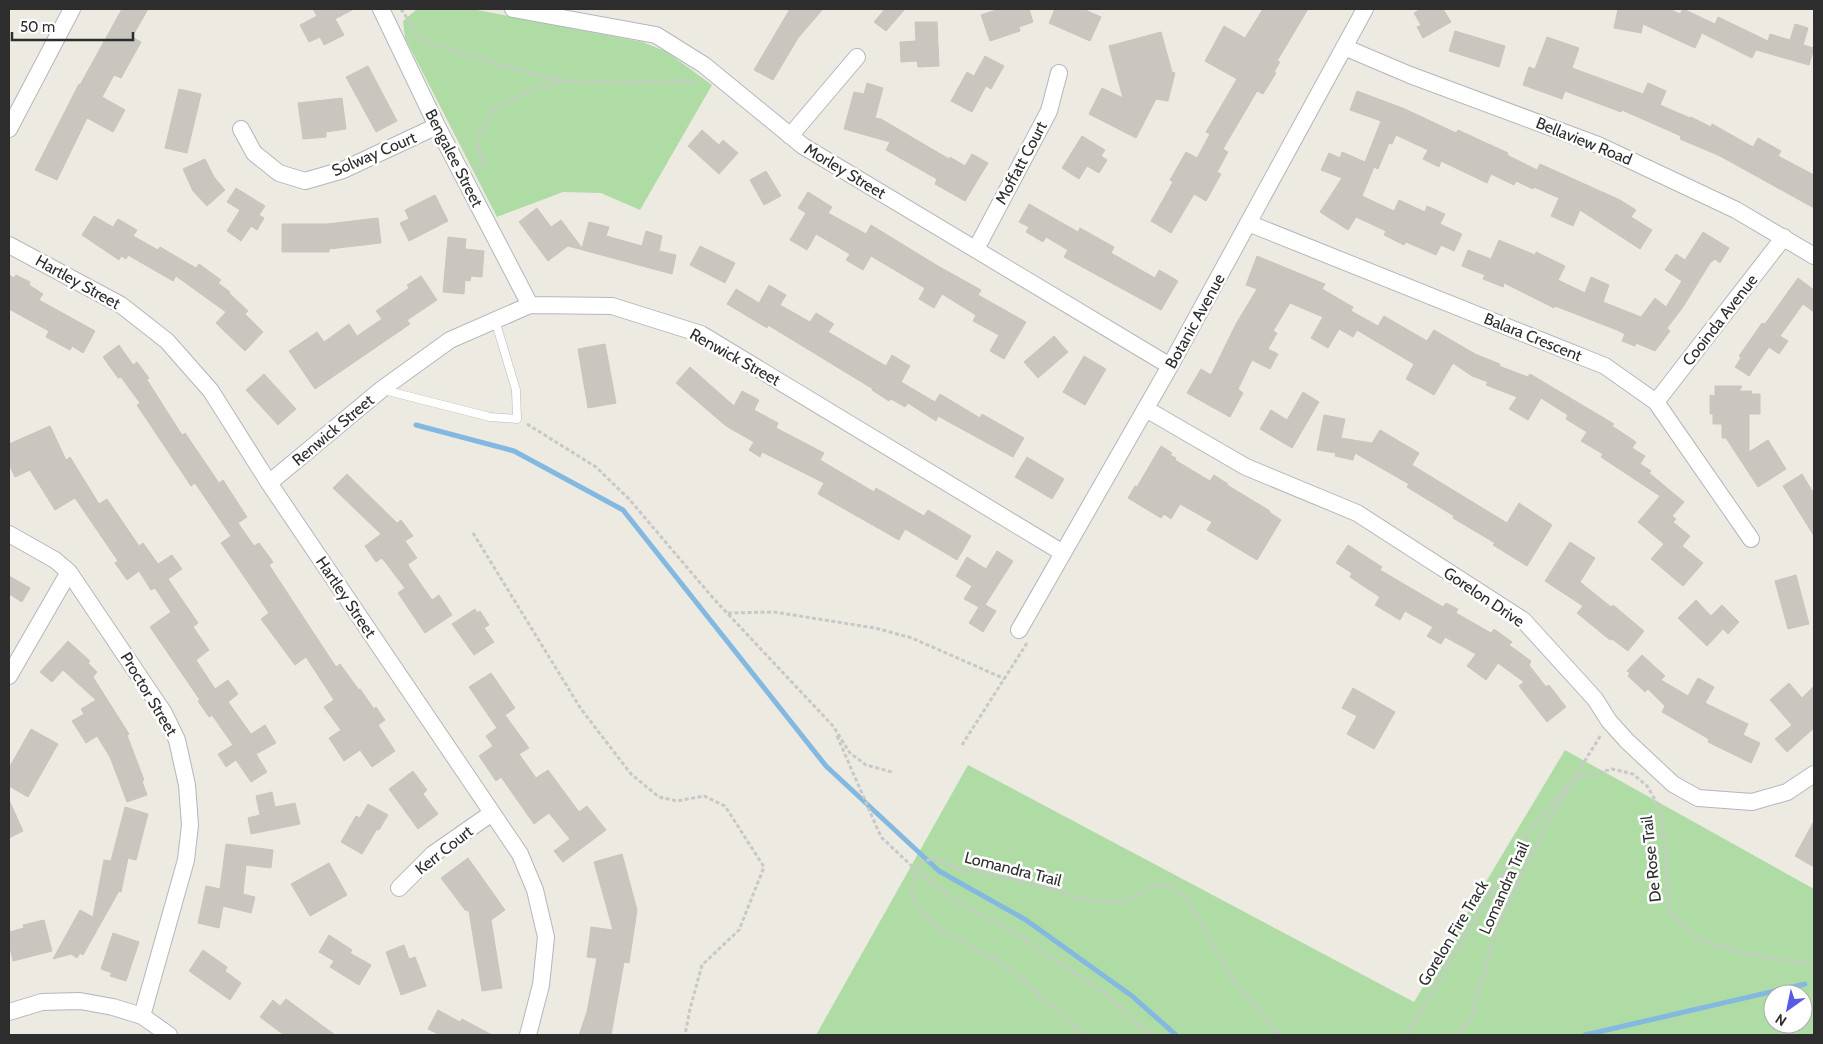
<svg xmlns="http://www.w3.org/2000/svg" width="1823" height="1044" viewBox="0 0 1823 1044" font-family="Cabin,sans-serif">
  <rect width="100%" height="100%" fill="#edeae2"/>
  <!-- green -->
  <path fill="#afdca5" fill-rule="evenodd" d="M417 9 477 10 643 42 667 52 712 85 640 210 601 193 563 192 497 217 405 38 403 21Z
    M1565 750 1814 889V1035H816L968 765 1414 1002ZM1773 994H1803V1024H1773Z"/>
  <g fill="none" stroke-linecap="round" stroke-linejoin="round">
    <!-- stream -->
    <path stroke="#83b8e1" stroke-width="5" d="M416 425 514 451 623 510 826 766 939 871 1026 920 1132 996 1176 1035
      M1585 1035 1805 984"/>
  </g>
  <!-- building -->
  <path fill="#c9c6c0" stroke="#c8c6bb" d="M122 9H148L132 37 141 42 121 78 114 75 102 97 125 110 113 132 87 118 57 180 35 170 79 84 80 85Z
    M313 9H354L335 19 344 35 324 45 320 37 309 42 300 25 317 16Z
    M790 9H823L798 38 773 80 754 70Z
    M885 9H905L886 31 874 22Z
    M999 9H1029L1033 22 1019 27 1020 31 990 41 981 15Z
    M1055 9H1083L1101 17 1090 41 1049 23Z
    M1263 9H1308L1277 61 1280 62 1274 72 1276 73 1263 94 1257 91 1223 149 1228 152 1217 172 1221 174 1206 201 1194 194 1171 233 1151 221 1173 182 1170 180 1186 152 1197 158 1210 134 1206 132 1237 79 1205 61 1224 26 1245 38Z
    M1421 9H1443L1451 22 1423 38 1417 27 1421 25 1414 13Z
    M1618 9H1669L1680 14 1683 9 1715 24 1718 17 1768 41 1770 34 1790 40 1795 24 1808 28 1803 45 1814 48 1809 65 1756 50 1752 58 1702 33 1695 48 1643 24 1641 33 1614 28Z
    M915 22H937L939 66 918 67 917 61 901 62 900 42 916 41Z
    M1455 31 1505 46 1499 67 1449 51Z
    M1161 32 1172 72 1175 73 1168 101 1156 99 1136 138 1089 114 1102 88 1123 98 1109 46Z
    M1547 37 1579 48 1572 68 1643 94 1648 83 1666 91 1660 105 1690 118 1691 117 1711 127 1712 124 1753 147 1758 138 1781 151 1778 156 1814 175V208L1720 156 1680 139 1681 136 1622 110 1621 112 1565 91 1562 99 1523 85 1529 67 1535 69Z
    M985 56 1004 66 991 89 986 86 972 112 951 101 967 72 974 76Z
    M368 66 397 121 376 132 346 77Z
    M867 83 883 88 875 118 881 119 949 159 950 157 965 166 972 154 988 163 965 201 935 184 937 179 886 150 890 142 844 129 854 92 864 94Z
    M179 89 201 94 187 153 165 148Z
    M1357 91 1405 109 1456 133 1458 130 1508 153 1507 155 1537 170 1540 164 1620 200 1636 210 1631 217 1652 230 1640 249 1580 210 1573 226 1551 216 1559 198 1534 187 1533 189 1516 181 1514 185 1491 174 1487 183 1441 161 1439 167 1423 159 1428 150 1396 135 1392 144 1389 143 1378 169 1374 167 1362 196 1394 211 1399 200 1425 212 1427 206 1445 214 1440 224 1462 234 1454 251 1441 245 1436 255 1406 242 1404 245 1384 235 1386 231 1356 217 1348 230 1320 212 1342 178 1321 170 1329 153 1340 158 1342 152 1365 162 1381 121 1350 110Z
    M342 98 346 129 326 132V137L303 139 298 103Z
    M702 130 719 145 723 140 738 153 719 174 688 146Z
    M1082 136 1105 150 1101 156 1107 160 1099 173 1087 166 1079 179 1062 168Z
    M205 159 214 177 225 190 207 206 193 191 183 169Z
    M766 171 781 196 764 205 750 180Z
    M236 188 265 206 259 215 264 218 257 230 251 226 241 241 227 231 240 210 227 202Z
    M808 192 832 207 828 213 866 234 871 225 938 266 981 290 978 295 1026 322 1004 359 990 351 999 335 973 321 976 315 942 294 934 308 919 299 925 288 871 256 863 270 846 260 850 254 816 234 807 250 790 240 806 213 798 208Z
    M435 195 448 221 409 241 400 223 409 219 405 210Z
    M1029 204 1078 232 1080 228 1114 247 1111 253 1155 278 1159 270 1178 281 1161 310 1064 257 1068 250 1046 237 1043 242 1026 232 1029 227 1019 222Z
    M537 208 551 227 561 220 582 248 589 222 609 227 606 236 642 246 646 231 662 236 659 251 676 255 672 274 568 246 548 261 519 222Z
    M94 216 113 227 118 219 137 230 133 236 158 250 160 247 196 268 199 264 221 280 218 283 230 292 229 293 248 311 245 314 263 332 245 351 216 323 226 312 176 276 173 281 128 255 126 259 121 256 119 260 82 235Z
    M378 218 381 243 329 249V252H282V224H327Z
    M1703 232 1729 248 1720 263 1715 259 1710 263 1683 307 1667 328 1670 331 1655 351 1636 343 1635 346 1622 341 1625 334 1617 330 1555 306 1554 308 1504 283 1503 287 1483 279 1485 275 1462 266 1468 250 1491 259 1499 240 1535 255 1536 252 1565 266 1558 280 1585 293 1591 277 1609 285 1603 302 1641 317 1655 298 1666 307 1682 281 1665 270 1676 254 1685 260Z
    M448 237 466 239 465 249 484 251 482 277 471 276 470 281 465 280 464 294 443 292Z
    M700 246 735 263 725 283 690 265Z
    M1257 256 1325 284 1322 289 1353 307 1351 311 1378 326 1384 316 1427 341 1434 330 1475 354 1500 364 1499 366 1528 377 1530 374 1614 424 1612 426 1636 442 1632 448 1645 456 1640 464 1651 471 1649 473 1684 502 1672 516 1676 519 1673 522 1690 536 1682 546 1703 563 1683 586 1651 559 1664 544 1638 522 1660 496 1601 457 1603 454 1581 441 1587 432 1566 419 1568 415 1541 398 1528 420 1509 409 1517 397 1486 385 1488 382 1472 376 1453 363 1434 395 1406 379 1414 364 1357 330 1353 337 1339 329 1328 348 1311 338 1323 317 1290 303 1273 331 1277 333 1268 349 1278 354 1270 369 1252 360 1238 389 1243 393 1230 417 1187 393 1201 369 1211 375 1236 324 1257 289 1246 285Z
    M9 275 14 278 16 275 30 282 29 285 43 294 39 300 95 331 83 353 72 346 70 350 46 337 49 331 9 309Z
    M421 276 437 300 407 320 410 324 315 389 289 351 317 332 324 342 349 324 357 336 382 319 376 311 409 288 407 285Z
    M1798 278 1814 290V312L1803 304 1780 336 1788 341 1779 354 1769 347 1749 376 1735 367 1741 358 1739 356 1762 323 1765 324Z
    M769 285 786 295 780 305 810 322 816 313 834 324 828 332 886 366 892 355 910 366 901 382 935 402 940 394 980 418 982 414 1024 438 1013 457 938 416 936 421 908 403 905 407 891 399 889 401 872 390 873 389 768 325 767 328 727 304 736 289 759 303Z
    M1054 336 1068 352 1038 378 1024 362Z
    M605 344 616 403 588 408 578 349Z
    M119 345 133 365 137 362 149 378 147 380 182 435 185 433 219 483 223 480 247 517 238 523 254 546 259 543 273 562 269 565 336 667 340 664 359 690 360 689 374 709 376 707 385 720 378 725 395 751 372 767 360 750 344 761 329 738 341 730 324 707 334 700 306 657 295 665 261 619 269 613 221 543 231 536 195 483 191 486 137 405 140 403 121 377 118 378 103 357Z
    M1084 356 1106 369 1085 405 1063 392Z
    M690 367 734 406 742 391 759 400 754 410 778 423 776 428 824 453 820 460 874 492 876 488 924 516 928 510 971 536 957 560 905 529 899 540 818 494 824 483 762 452 760 457 749 450 754 442 726 426 676 383Z
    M264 374 296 409 278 425 246 390Z
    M1715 386H1742L1739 391H1752L1751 394H1760V414H1749V452L1768 440 1786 469 1758 487 1726 438H1722V424H1713V414H1710V395L1715 396Z
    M1303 392 1319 402 1292 448 1260 429 1271 410 1287 420Z
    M1324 415 1345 419 1341 438 1372 443 1380 430 1419 453 1412 465 1507 523 1519 503 1552 525 1527 566 1493 545 1495 543 1453 518 1454 516 1407 487 1409 484 1355 453 1353 460 1335 456 1336 453 1317 450Z
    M50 426 66 460 70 457 99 504 107 499 139 546 143 543 158 564 172 555 182 569 168 579 198 623 193 627 209 650 196 660 215 689 228 680 238 694 228 702 251 734 265 725 276 743 256 754 267 772 251 782 236 760 226 767 218 754 233 745 212 715 209 717 198 701 200 700 150 627 171 612 155 588 151 590 139 571 127 580 115 563 118 561 75 498 55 510 30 470 15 477 9 464V444Z
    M1161 446 1172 453 1170 455 1176 458 1175 460 1210 481 1214 475 1228 484 1227 485 1270 511 1269 512 1281 520 1257 560 1207 530 1212 522 1180 504 1171 519 1164 514 1161 518 1128 498 1135 486 1137 487Z
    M1027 457 1064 479 1052 499 1015 477Z
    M347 474 397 523 401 520 413 536 405 541 417 558 408 564 409 567 432 600 439 595 452 615 425 633 398 593 405 588 382 558 376 562 365 546 381 534 333 488Z
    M1802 474 1814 494V536L1783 486Z
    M1570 542 1595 558 1580 582 1611 607 1613 605 1644 631 1628 651 1612 639 1610 640 1577 613 1583 606 1545 581Z
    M1348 545 1382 567 1380 570 1443 607 1446 603 1458 609 1456 613 1491 633 1494 629 1512 642 1509 645 1531 661 1529 665 1546 687 1549 685 1566 707 1547 722 1519 686 1524 682 1498 663 1486 680 1467 666 1476 654 1445 637 1441 644 1427 636 1433 627 1405 611 1400 620 1375 605 1380 597 1350 577 1352 573 1336 563Z
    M997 551 1013 561 985 605 996 611 983 632 969 623 979 607 964 599 972 586 956 576 967 557 986 569Z
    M1796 575 1809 624 1788 629 1775 581Z
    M9 576 30 588 22 602 9 594Z
    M1696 600 1711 616 1722 605 1739 622 1728 634 1723 629 1707 646 1678 618Z
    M475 609 477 613 480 611 489 625 484 628 494 642 474 655 452 624Z
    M68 641 90 661 88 663 97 672 93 677 129 734 127 735 144 780 142 781 147 795 127 802 110 757 97 736 86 743 72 721 84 714 81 709 96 700 63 670 52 682 40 672Z
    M1642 655 1665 676 1661 680 1688 696 1698 678 1714 687 1705 703 1748 724 1743 735 1760 743 1751 763 1708 742 1709 739 1662 712 1665 706 1648 689 1645 692 1628 676 1630 673 1627 671Z
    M491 673 515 708 505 715 529 748 519 754 536 778 548 770 579 812 587 806 606 830 563 862 554 851 570 839 549 813 534 824 501 777 496 781 479 756 493 746 486 736 497 728 469 687Z
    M1789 683 1802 698 1814 686V728L1787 752 1775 739 1792 725 1770 700Z
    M1353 688 1395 712 1374 749 1347 734 1357 716 1342 708Z
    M31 729 58 744 28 797 9 786V768Z
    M413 771 427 790 423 794 438 814 418 829 389 789Z
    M272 792 275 807 295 803 300 824 251 834 248 818 260 815 256 796Z
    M9 800 23 831 9 838Z
    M368 804 388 815 379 830 377 829 362 854 341 842 356 816 360 818Z
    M125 807 148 814 136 860 128 858 121 892 119 891 83 955 80 953 77 958 71 954 53 959 80 910 93 917 104 860 111 861Z
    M1814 821V867L1795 856Z
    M226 844 273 850 271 868 246 865 243 894 255 897 251 913 223 906 219 928 198 923 206 886 220 889Z
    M622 854 637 910 629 963 624 962 611 1035H579L587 1012 597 958 587 957 591 927 613 930 594 862Z
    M468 858 505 910 491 920 502 988 482 991 469 911 465 910 441 878Z
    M329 863 347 895 310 916 291 884Z
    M44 920 52 951 13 961 9 943V932L24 928 23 925Z
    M113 933 139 942 126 981 110 976 112 973 101 969Z
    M329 935 352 950 350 953 371 965 359 985 330 967 334 961 319 952Z
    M404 945 409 959 415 957 426 986 401 995 386 952Z
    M203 950 227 967 225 971 241 983 230 1000 189 971Z
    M286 999 335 1035H284L260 1017 273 1000 280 1006Z
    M438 1010 460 1022 462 1019 492 1035H440L428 1029Z"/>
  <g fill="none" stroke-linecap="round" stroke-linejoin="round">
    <!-- service casing -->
    <g stroke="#b5b5bf" stroke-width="9">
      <path id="service" d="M384 390 490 417 517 419 516 390 495 320"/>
    </g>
    <!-- minor casing -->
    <g stroke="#b5b5bf" stroke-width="18">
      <path id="minor" d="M381 9 437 126 530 305
        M513 9 656 35 704 65 803 146 1170 366
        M1344 47 1410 75 1598 145 1736 210 1814 256
        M9 129 72 9
        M241 129 254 153 279 173 305 181 343 170 437 126
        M790 136 857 57
        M1248 223 1605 366 1656 402 1751 539
        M9 245 121 305 167 341 211 391 269 483 520 854 535 890 546 937 541 985 528 1035
        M976 249 1049 111 1059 73
        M1656 402 1784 237
        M1146 409 1246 467 1357 513 1523 620 1595 699 1609 721 1627 741 1673 784 1698 798 1752 802 1787 792 1814 774
        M269 483 382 389 450 340 530 305 612 306 701 334 1063 553
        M9 534 55 560 69 572 164 713 177 740 187 785 190 825 186 860 142 1016
        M1019 630 1170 366 1365 9
        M9 676 69 572
        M399 888 433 854 492 813
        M9 1012 42 1002 80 1001 113 1007 142 1016 169 1035"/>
    </g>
    <!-- path -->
    <path stroke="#c8c8c8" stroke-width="3" stroke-dasharray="4 2.5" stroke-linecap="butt" d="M401 9 422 41 526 72 564 81H698
      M477 171 482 164 477 138 494 110 533 89 564 81
      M527 424 596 467 629 499 713 598 833 726 850 753 866 765 892 772
      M473 533 581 709 631 774 659 797 677 801 704 796 725 806 764 867 739 930 702 965 690 1009 685 1035
      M728 613 774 612 875 628 912 638 1005 679
      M837 736 881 837 916 870 948 896 1012 932 1103 992 1151 1035
      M962 745 1027 643
      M1574 778 1601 735
      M1084 1035 1027 983 1003 964 941 930 923 915 911 894 916 870 921 861 936 859 959 869 1020 880 1076 897 1108 903 1127 900 1157 885H1173L1191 905 1232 978 1279 1035
      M1406 1035 1528 832 1567 787
      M1453 1035 1463 1028 1471 1017 1497 927 1550 818 1574 779 1612 769 1633 774 1647 786 1657 803 1663 824 1669 912C1679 922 1692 935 1705 941 1740 955 1777 959 1814 964"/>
    <!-- service -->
    <use href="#service" stroke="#fff" stroke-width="8"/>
    <!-- minor -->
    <use href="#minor" stroke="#fff" stroke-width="16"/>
  </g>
  <g text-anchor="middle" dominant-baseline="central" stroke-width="5" stroke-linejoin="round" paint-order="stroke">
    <!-- street labels -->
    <g font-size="16" fill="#2d2d2d" stroke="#fff">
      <text transform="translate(1584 141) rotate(22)">Bellaview Road</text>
      <text transform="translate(374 154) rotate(-23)">Solway Court</text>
      <text transform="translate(454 158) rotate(63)">Bengalee Street</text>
      <text transform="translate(1021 163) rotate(-62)">Moffatt Court</text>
      <text transform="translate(845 171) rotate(31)">Morley Street</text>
      <text transform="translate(78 282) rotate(29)">Hartley Street</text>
      <text transform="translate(1720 320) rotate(-52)">Cooinda Avenue</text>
      <text transform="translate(1195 321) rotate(-61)">Botanic Avenue</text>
      <text transform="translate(1533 337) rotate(22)">Balara Crescent</text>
      <text transform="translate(735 357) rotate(29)">Renwick Street</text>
      <text transform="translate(333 430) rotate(-40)">Renwick Street</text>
      <text transform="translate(346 597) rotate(56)">Hartley Street</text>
      <text transform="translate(1484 597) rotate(34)">Gorelon Drive</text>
      <text transform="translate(149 694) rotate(59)">Proctor Street</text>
      <text transform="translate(444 850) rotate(-38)">Kerr Court</text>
      <text transform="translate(1651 859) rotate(-96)">De Rose Trail</text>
      <text transform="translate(1013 869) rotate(14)">Lomandra Trail</text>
      <text transform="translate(1504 888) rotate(-66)">Lomandra Trail</text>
      <text transform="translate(1453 933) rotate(-59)">Gorelon Fire Track</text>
    </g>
  </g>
  <!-- border -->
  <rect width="1823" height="1044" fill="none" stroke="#2d2d2d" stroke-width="20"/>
  <!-- north arrow -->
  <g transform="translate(1788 1009) rotate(213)"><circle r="24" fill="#ffffff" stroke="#ababab"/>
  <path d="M0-4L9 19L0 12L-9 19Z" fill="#575ae4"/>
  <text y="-8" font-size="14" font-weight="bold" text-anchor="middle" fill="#2d2d2d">N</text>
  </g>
  <!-- scale -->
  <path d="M12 32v8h121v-8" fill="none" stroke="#2d2d2d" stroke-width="2.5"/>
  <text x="20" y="32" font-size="15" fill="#2d2d2d" stroke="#ffffff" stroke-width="4" paint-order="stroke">50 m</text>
</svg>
